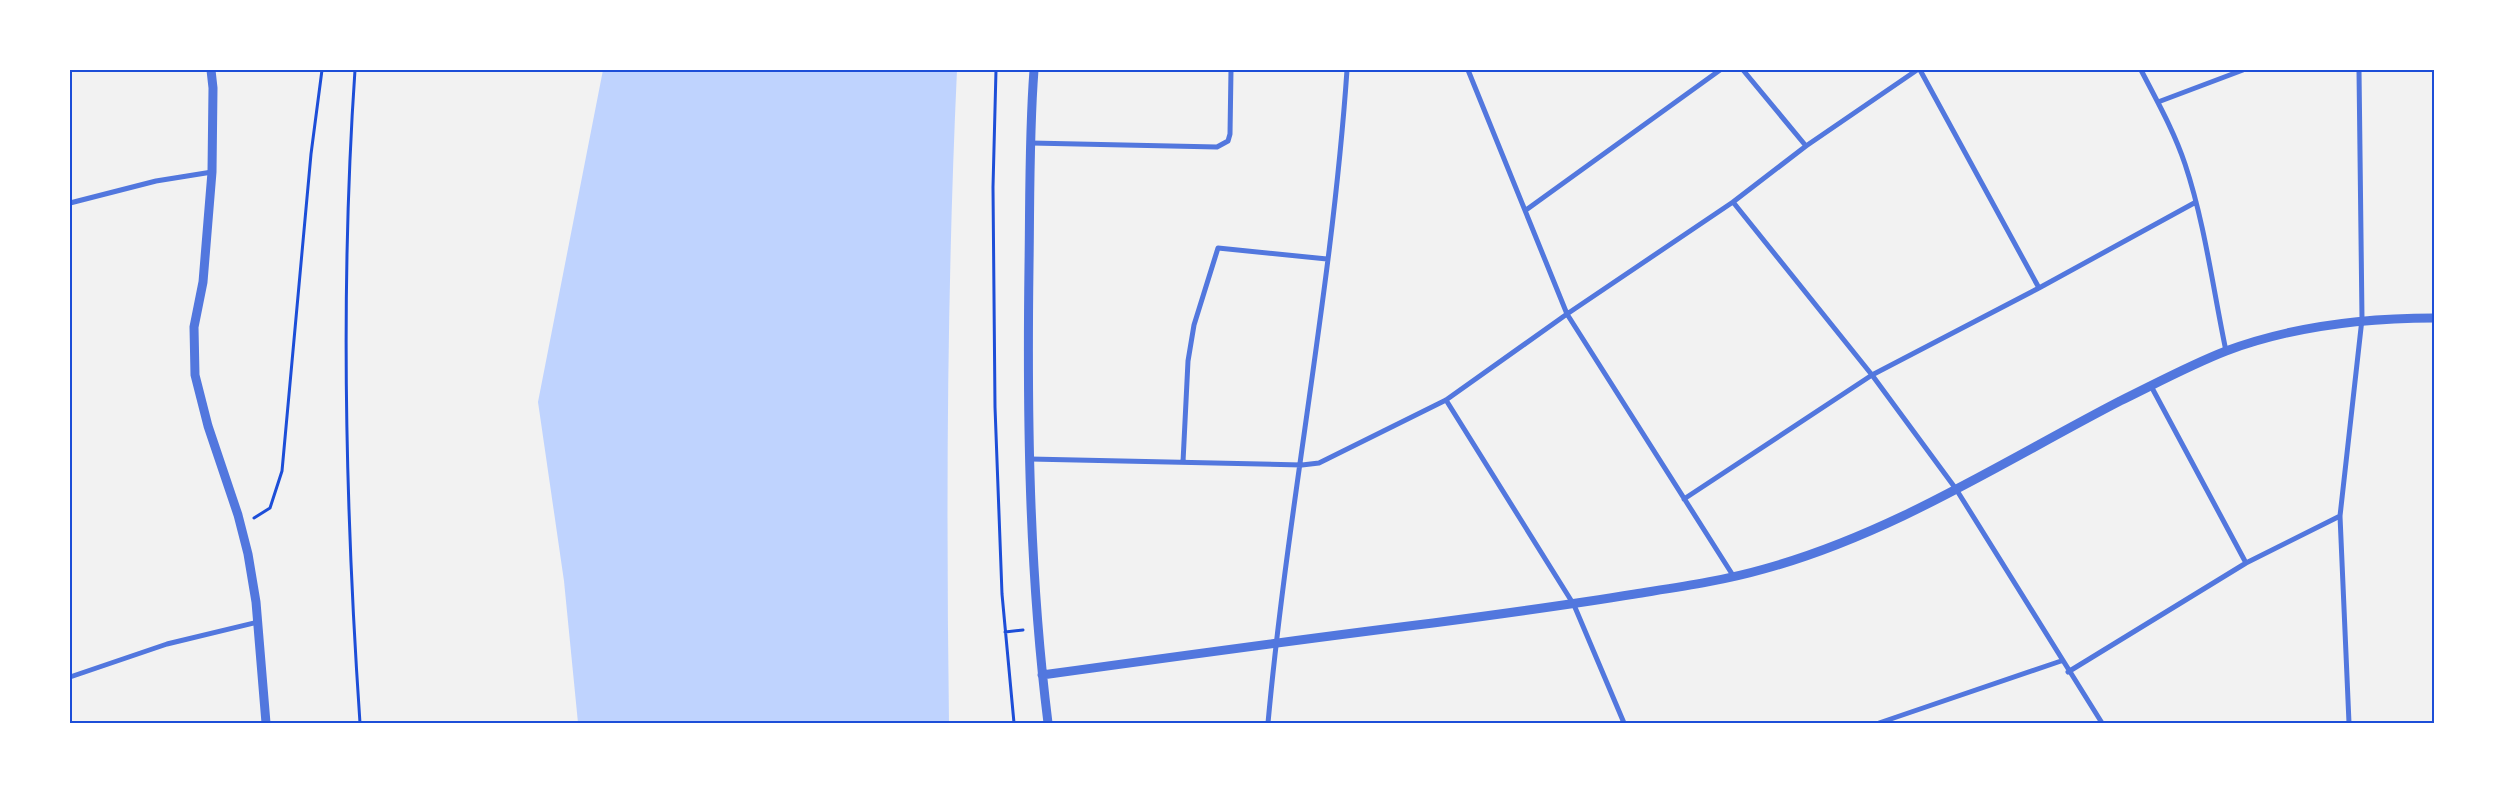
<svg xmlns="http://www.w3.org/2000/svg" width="2504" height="793" viewBox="0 0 2504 793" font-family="Roboto,sans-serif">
  <rect width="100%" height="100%" fill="#f2f2f2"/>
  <!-- water -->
  <path fill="#bfd3fe" d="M603 70H957C947 287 946 505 949 723H578L564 581 538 402Z"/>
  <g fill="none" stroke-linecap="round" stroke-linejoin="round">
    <!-- path -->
    <path stroke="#1d4ed8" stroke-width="3" d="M355 70C340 288 345 505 360 723
      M996 70 993 187 995 407 1002 594 1014 723
      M254 518 270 508 282 471 311 154 322 70
      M1005 632 1023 630"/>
    <!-- minor -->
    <path stroke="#5277de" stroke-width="5" d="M1468 70 1567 314 1734 577
      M1743 70 1806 146
      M1920 70 2039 288
      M2141 70C2157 101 2174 131 2185 164 2205 224 2213 289 2226 351
      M2158 102 2243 70
      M1031 143 1217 147 1228 141 1230 134 1231 70
      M1733 202 1872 375 1956 489 2102 723
      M70 203 156 181 212 172
      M1526 210 1720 70
      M2151 386 2246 563
      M1446 400 1574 605 1624 723
      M1030 459 1302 465 1319 463 1446 400 1567 314 1733 202 1806 146 1917 70
      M1183 462 1188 361 1194 325 1218 248 1327 259
      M1684 499 1872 375 2039 288 2196 202
      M2068 672 2246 563 2340 516
      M70 677 167 644 258 622
      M1268 723C1288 505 1332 289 1347 70
      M1879 723 2061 661
      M2349 723 2340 516 2362 319 2359 70"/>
    <!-- tertiary -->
    <path stroke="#5277de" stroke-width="9" d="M211 70 213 88 212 172 203 282 194 327 195 375 208 426 238 515 248 554 256 602 266 723
      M1034 70C1029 135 1030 201 1029 266 1027 419 1029 571 1048 723
      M1042 675C1172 657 1302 639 1433 623 1501 614 1568 605 1635 594 1679 587 1722 581 1764 569 1892 534 2004 461 2120 401 2155 384 2190 365 2226 351 2293 326 2363 318 2434 318"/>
  </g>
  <!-- border -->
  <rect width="2504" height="793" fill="none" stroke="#ffffff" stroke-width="142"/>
  <rect x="71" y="71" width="2362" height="651" fill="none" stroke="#1d4ed8" stroke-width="2"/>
</svg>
